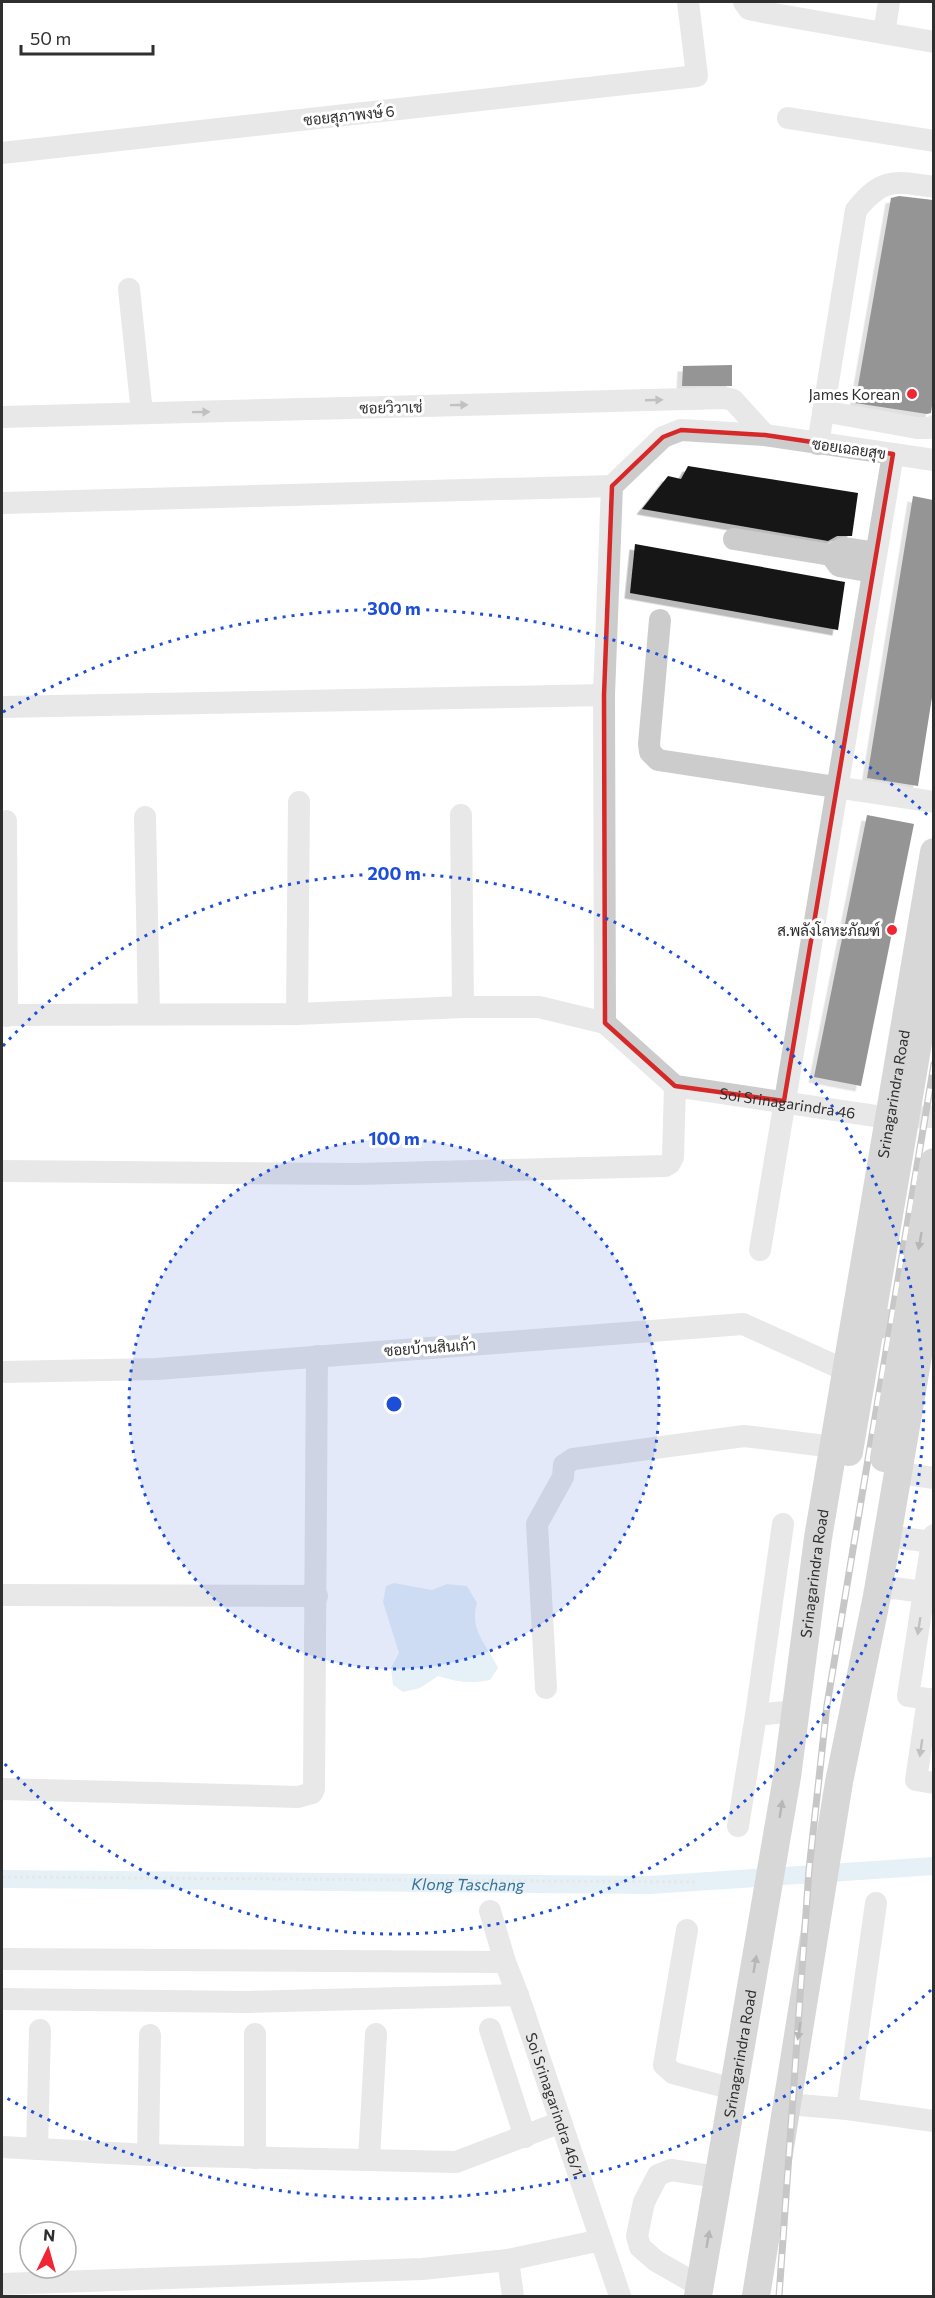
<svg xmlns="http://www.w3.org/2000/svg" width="935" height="2298" viewBox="0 0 935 2298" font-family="Commissioner,Sarabun,sans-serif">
  <defs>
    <filter id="shadow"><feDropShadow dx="-5.5" dy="5.5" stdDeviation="0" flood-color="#0004"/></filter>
  </defs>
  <rect width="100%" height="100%" fill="#fff"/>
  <!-- water -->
  <path fill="#c7dfee" d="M394 1583 432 1590 447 1584 467 1586 477 1603C469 1631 487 1644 498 1668L490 1680C472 1684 456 1682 438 1676L420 1688 403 1692 393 1685 391 1668 399 1653 383 1602 386 1586Z"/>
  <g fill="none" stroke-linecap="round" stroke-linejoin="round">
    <!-- canal -->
    <path stroke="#c7dfee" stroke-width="18" id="s1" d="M2 1879 650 1885 934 1866"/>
  </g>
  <!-- building -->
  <path fill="#161616" filter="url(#shadow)" d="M899 196 933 200V399L931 413 927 414 855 403 891 198Z
    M732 365V386H682L683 366Z
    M688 466 858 493 852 536H837L828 541 642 509 668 476 681 479Z
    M913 496 933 500V691L918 786 867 778Z
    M635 544 845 582 838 630 630 593Z
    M867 815 914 824 861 1086 814 1077Z"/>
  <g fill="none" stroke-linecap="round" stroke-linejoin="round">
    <!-- path -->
    <path stroke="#ccc" stroke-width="3" stroke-dasharray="3 3" stroke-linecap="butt" d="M2 1877 697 1882"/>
    <!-- minor -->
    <g stroke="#ccc" stroke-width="22">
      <path d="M744 2 749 9 763 12 934 42"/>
      <path d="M884 33 889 2"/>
      <path d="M788 118 934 141"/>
      <path d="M2 153 697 76 688 2"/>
      <path d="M129 289 142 413"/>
      <path d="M823 411 917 428H931L934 426"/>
      <path d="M2 417 725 398 733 400 765 435"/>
      <path d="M818 444 856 210C883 177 894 181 934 187"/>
      <path d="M2 503 612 486"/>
      <path d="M734 539 831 555 843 548 876 553"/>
      <path d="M831 555 839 566 873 572"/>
      <path d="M660 620 649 744 650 752 658 760 934 802"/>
      <path d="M2 707 604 695"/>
      <path d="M461 815 463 1007"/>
      <path d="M145 817 149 1013"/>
      <path d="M6 821 7 1016"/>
      <path d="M297 1014 299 802"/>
      <path id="s2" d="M2 1015 297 1014 463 1007H539L605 1023 675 1086 889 1118 934 1117"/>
      <path d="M605 1023 604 695 612 486 663 437 681 430 765 435 934 460"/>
      <path d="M2 1171 357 1174 665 1166 670 1163 673 1157 675 1086"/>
      <path d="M760 1250 893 454"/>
      <path d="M2 1372 157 1369 743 1324 847 1371"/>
      <path d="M899 1473 934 1478"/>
      <path d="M887 1536 932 1542 934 1535"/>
      <path d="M878 1586 924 1592 908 1696 934 1700"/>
      <path d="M924 1592 932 1542"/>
      <path d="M2 1595 317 1596"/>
      <path d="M546 1688 537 1524 563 1477 564 1465 573 1459 744 1436 834 1447"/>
      <path d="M928 1699 916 1780 934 1783"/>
      <path d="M756 1715 783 1524"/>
      <path d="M2 1789 298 1797 312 1793 314 1789 317 1356"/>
      <path d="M738 1826 756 1715 795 1711"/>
      <path id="s3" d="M490 1911 505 1962 518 1995 620 2296"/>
      <path d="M687 1930 664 2065 673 2073 733 2089"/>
      <path d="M2 1959 505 1962"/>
      <path d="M2 1999 247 2002 518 1995"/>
      <path d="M490 2029 525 2137"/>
      <path d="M255 2034V2158"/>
      <path d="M787 2104 847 2109 934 2121"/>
      <path d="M847 2109 876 1903"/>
      <path d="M2 2147 148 2155 456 2162 561 2122"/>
      <path d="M37 2149 40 2030"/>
      <path d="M148 2155 150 2035"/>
      <path d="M369 2159 376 2034"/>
      <path d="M508 2260 513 2296"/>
      <path d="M2 2284 422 2269 508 2260 601 2240"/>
      <path d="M700 2286 656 2261 640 2247 637 2236 644 2202 658 2175 671 2170 718 2177"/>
    </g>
    <!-- major -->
    <g stroke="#a7a7a7" stroke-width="28">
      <path d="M855 1346C865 1333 884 1312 902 1330 908 1336 910 1348 913 1356"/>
      <path id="s4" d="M698 2296 787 1777 818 1538 934 852"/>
      <path d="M756 2296 839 1782 877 1596 934 1262"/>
    </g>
    <!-- rail casing -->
    <g stroke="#848484" stroke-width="7">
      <path id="rail" d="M779 2296 809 1870 827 1705 934 1064"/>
    </g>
    <!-- rail -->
    <use href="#rail" stroke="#fff" stroke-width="4.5" stroke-dasharray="14" stroke-linecap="butt"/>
    <!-- major-bridge -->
    <path stroke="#a7a7a7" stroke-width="28" d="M849 1452 934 948
      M884 1458 934 1162"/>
  </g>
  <!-- one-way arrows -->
  <defs><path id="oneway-solid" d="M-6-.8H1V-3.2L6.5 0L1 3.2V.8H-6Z" transform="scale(1.5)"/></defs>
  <g fill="#767676">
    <use href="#oneway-solid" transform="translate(654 400) rotate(-2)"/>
    <use href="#oneway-solid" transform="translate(459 405) rotate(-1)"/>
    <use href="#oneway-solid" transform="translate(201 412) rotate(-1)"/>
    <use href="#oneway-solid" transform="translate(919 1626) rotate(99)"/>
    <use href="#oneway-solid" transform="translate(921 1748) rotate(98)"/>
  </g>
  <g fill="#5f5f5f">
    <use href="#oneway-solid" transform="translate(920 1241) rotate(100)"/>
    <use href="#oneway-solid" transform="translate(781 1809) rotate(-81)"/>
    <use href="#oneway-solid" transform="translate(755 1964) rotate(-80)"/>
    <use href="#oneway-solid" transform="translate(799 2031) rotate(99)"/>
    <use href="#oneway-solid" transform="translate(708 2239) rotate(-80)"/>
  </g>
  <!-- marked area -->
  <path d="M0 0H935V2298H0ZM681 430 765 435 893 454 784 1101 675 1086 605 1023 604 695 612 486 663 437Z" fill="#fff" fill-opacity=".55" fill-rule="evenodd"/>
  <path fill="none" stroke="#d62828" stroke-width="4.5" stroke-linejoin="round" d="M681 430 765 435 893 454 784 1101 675 1086 605 1023 604 695 612 486 663 437Z"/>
  <!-- distance rings -->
  <circle cx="394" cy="1404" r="265" fill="#1d4ed8" fill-opacity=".12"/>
  <g fill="none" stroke="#1d4ed8" stroke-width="3" stroke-dasharray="3 6">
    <circle cx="394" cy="1404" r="265"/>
    <path d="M3 1046A530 530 0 1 1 3 1762"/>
    <path d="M931 1990A795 795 0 0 1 3 2096M3 712A795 795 0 0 1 931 818"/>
  </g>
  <!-- markers -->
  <g fill="#f12635" stroke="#fff" stroke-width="2">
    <circle cx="912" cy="394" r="6"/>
    <circle cx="892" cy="930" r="6"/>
  </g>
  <g text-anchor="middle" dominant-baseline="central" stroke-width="6" stroke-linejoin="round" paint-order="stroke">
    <!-- street labels -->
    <g font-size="15" fill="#2f2f2f" stroke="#fff">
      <text transform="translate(349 115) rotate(-6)">ซอยสุภาพงษ์ 6</text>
      <text transform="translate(391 407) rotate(-1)">ซอยวิวาเช่</text>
      <text transform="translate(849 448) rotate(8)">ซอยเฉลยสุข</text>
      <text stroke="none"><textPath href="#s4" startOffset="1218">Srinagarindra Road</textPath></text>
      <text stroke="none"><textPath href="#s2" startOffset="813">Soi Srinagarindra 46</textPath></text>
      <text transform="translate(430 1347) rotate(-4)">ซอยบ้านสินเก้า</text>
      <text stroke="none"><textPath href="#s4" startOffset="732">Srinagarindra Road</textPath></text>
      <text stroke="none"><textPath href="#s4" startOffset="246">Srinagarindra Road</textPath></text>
      <text stroke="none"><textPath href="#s3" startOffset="204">Soi Srinagarindra 46/1</textPath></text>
    </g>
    <!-- poi labels -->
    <g font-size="15" fill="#2f2f2f" stroke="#fff" text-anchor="end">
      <text x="900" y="394">James Korean</text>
      <text x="880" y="930">ส.พลังโลหะภัณฑ์</text>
    </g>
    <!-- water labels -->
    <g font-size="16" font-style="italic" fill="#377297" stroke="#fff">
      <text stroke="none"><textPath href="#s1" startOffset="466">Klong Taschang</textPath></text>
    </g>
  </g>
  <circle cx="394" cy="1404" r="9" fill="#1d4ed8" stroke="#fff" stroke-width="3"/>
  <g font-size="18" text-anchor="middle" font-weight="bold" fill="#1d4ed8" stroke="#fff" stroke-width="6" stroke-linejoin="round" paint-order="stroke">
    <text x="394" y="615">300 m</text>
    <text x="394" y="880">200 m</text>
    <text x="394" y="1145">100 m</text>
  </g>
  <!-- border -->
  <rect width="935" height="2298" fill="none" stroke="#2f2f2f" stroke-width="6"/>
  <!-- north arrow -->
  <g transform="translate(48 2250) rotate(5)"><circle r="28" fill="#ffffff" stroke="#acacac" stroke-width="1.5"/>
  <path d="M0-4.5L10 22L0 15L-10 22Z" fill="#f12635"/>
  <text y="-9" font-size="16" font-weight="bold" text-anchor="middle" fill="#2f2f2f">N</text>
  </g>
  <!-- scale -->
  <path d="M21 45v9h132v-9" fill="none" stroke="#2f2f2f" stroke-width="3"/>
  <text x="30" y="45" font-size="18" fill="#2f2f2f" stroke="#ffffff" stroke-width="4.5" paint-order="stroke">50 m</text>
</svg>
